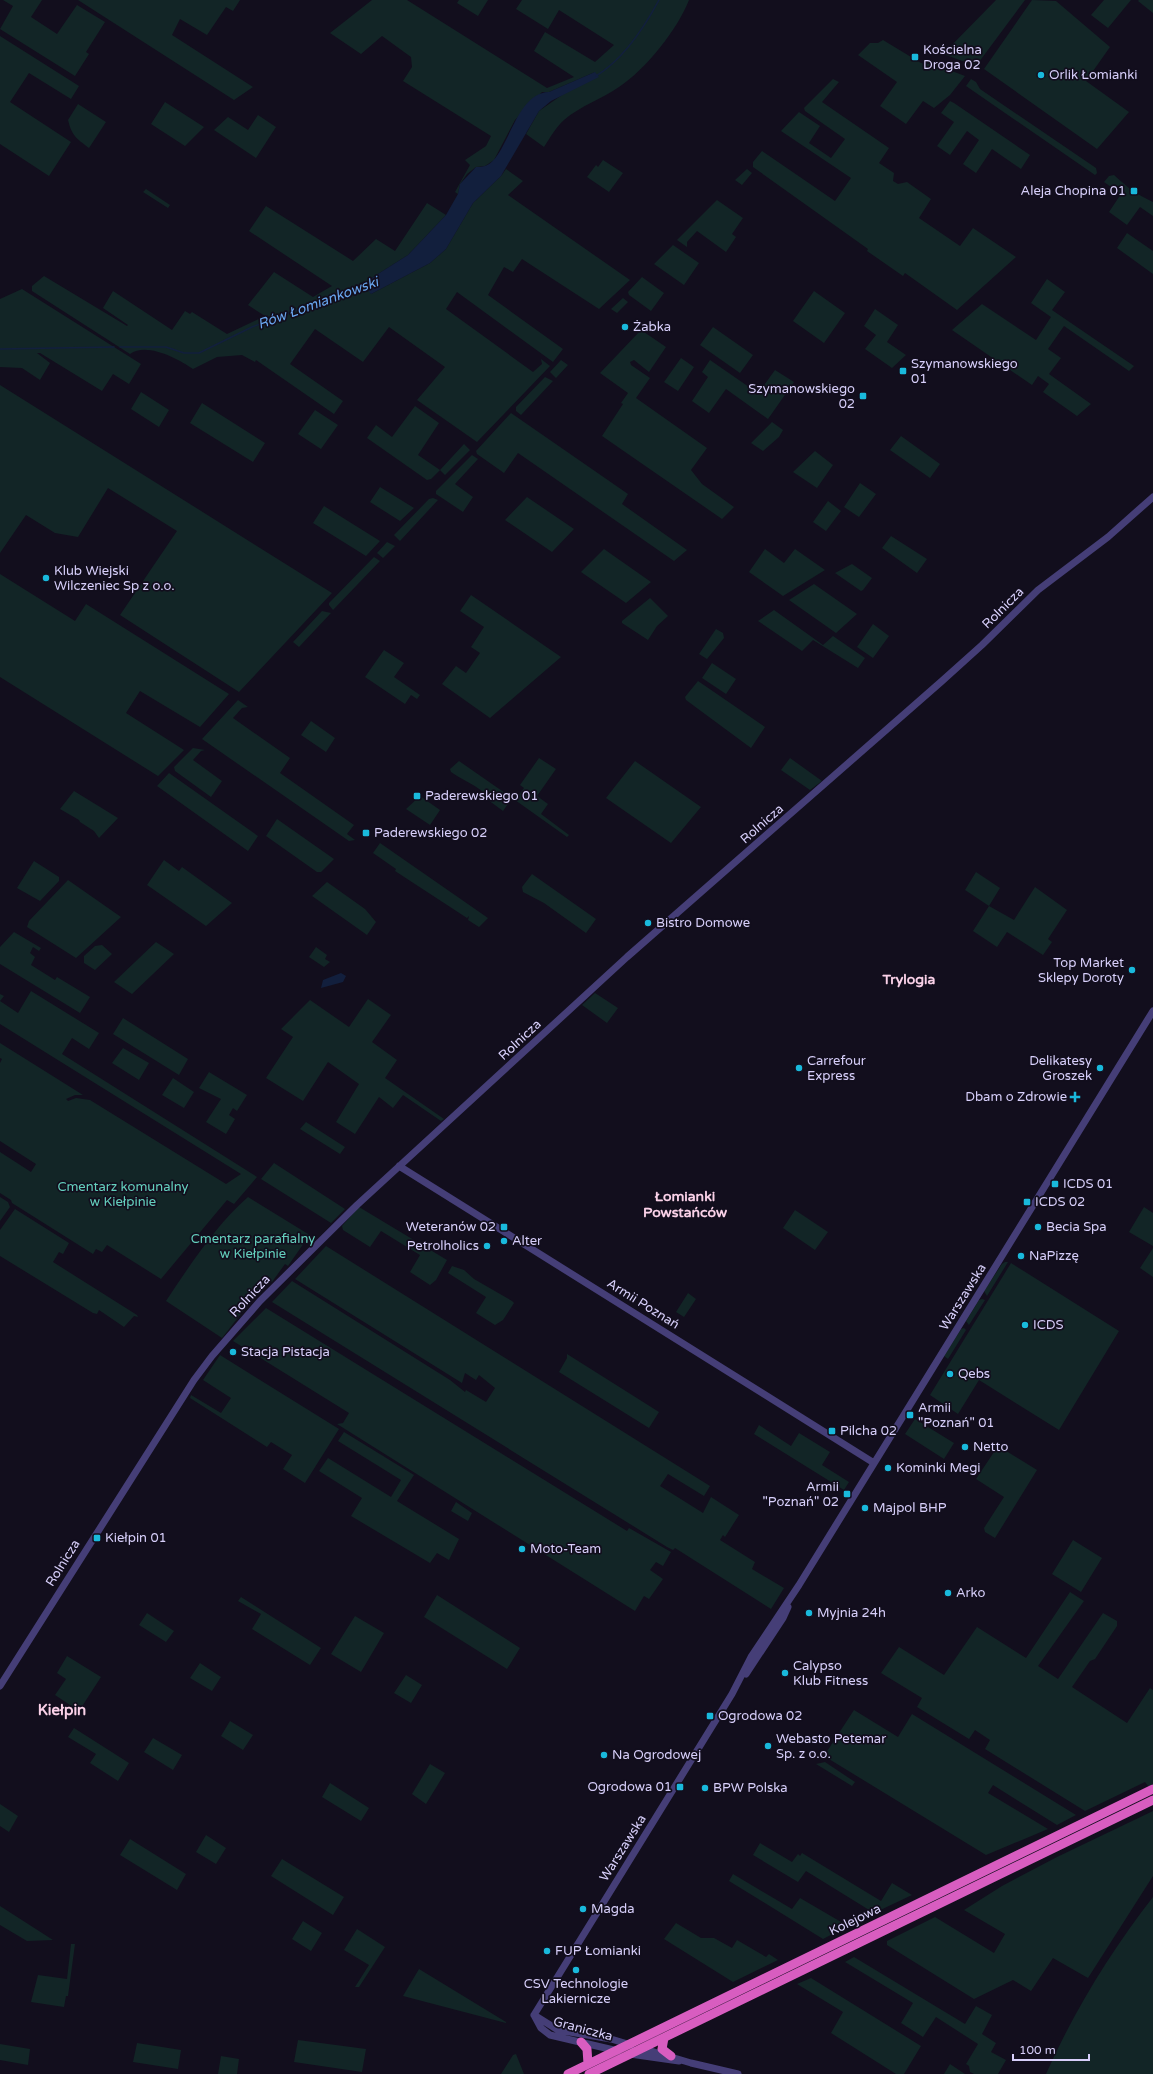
<svg xmlns="http://www.w3.org/2000/svg" width="1153" height="2074" viewBox="0 0 1153 2074" font-family="'Varela Round',sans-serif">
  <rect width="100%" height="100%" fill="#120e1d"/>
  <!-- green -->
  <path fill="#122526" d="M3 0H42L31 17 57 34 77 5 105 22 86 52 89 54 75 76 0 29 13 6Z
    M78 0H240L233 11 226 7 207 35 180 19 172 35 253 87 234 100Z
    M372 0H407L547 88 574 77 534 51 545 32 595 62 614 45 559 10 548 29 516 9 522 0H689C678 29 645 70 619 87 602 99 580 106 564 120 556 127 550 138 544 147L526 134 539 111 595 72 549 92H542L515 120 494 160 485 166 476 167 467 174 460 184 458 194 455 192 470 165 465 160 486 146 491 136 403 81 412 67 411 57 382 36 361 54 330 33Z
    M459 0H488L478 16 457 3Z
    M996 0H1025L976 66 946 55 945 52Z
    M1032 0 1056 1 1110 47 1086 81 1129 112 1097 149 984 69Z
    M1104 0H1131L1108 28 1091 15Z
    M1139 0H1153V13L1138 1Z
    M0 36 79 86 71 99 29 73 10 102 71 142 49 176 0 144Z
    M883 40 921 63 936 65 965 76 950 95 934 108 923 101 906 124 880 106 897 82 858 55 870 43H878Z
    M833 79 839 82 822 102 889 148 879 163 894 173 893 181 898 184 907 182 931 199 919 218 960 246 973 228 1016 257 957 310 905 273 903 276 867 251 868 249 753 167V162L762 151 835 201 851 178 781 131 799 112 820 126 809 143 831 158 845 139 805 111 804 108Z
    M971 79 976 82 980 89 1096 168 1097 173 1095 175 966 86Z
    M950 101 954 103 1030 155 1021 169 992 149 976 173 963 164 979 140 967 131 950 155 937 146 954 122 941 113Z
    M165 102 204 127 185 146 151 124Z
    M78 104 106 122 89 148C76 138 72 136 68 120Z
    M258 115 276 127 256 158 214 130 228 117 248 130Z
    M603 160 623 173 609 192 587 177 596 165 598 167Z
    M506 169 523 181 508 195 630 280 599 309 522 259 513 272 504 267 488 295 563 349 553 362 457 292 446 309 533 372 542 364 541 359 550 366 477 442 417 400 445 367 389 327 363 362 315 329 290 364 343 401 334 414 256 360 255 362 242 355 217 357 193 369C178 359 147 342 130 354L32 291V286L44 276 127 326 128 325 103 308 113 291 172 330 185 311 190 314 192 312 227 334 265 316 248 305 274 272 313 297 332 286 249 231 266 206 353 261 376 239 395 251 427 203 446 215 408 255 370 279 371 294 430 263 446 249 473 203 501 176Z
    M747 169 752 173 742 185 735 180Z
    M1114 175C1128 188 1136 194 1153 202V216L1140 207 1127 225 1109 212 1121 194 1104 182 1109 176Z
    M146 189 170 205 168 208 143 192Z
    M717 200 743 218 732 234 736 237 726 252 697 231 687 242V247L677 240Z
    M1127 233 1153 251V274L1117 248Z
    M673 245 699 263 684 285 654 264Z
    M642 277 664 293 651 311 629 295 628 292Z
    M1047 279 1065 292 1052 310 1134 366 1129 371 1064 326 1048 349 1061 358 1049 374 1091 404 1077 416 1043 392 1049 384 1038 376 1032 385 952 330 982 304 1036 340 1051 317 1031 303Z
    M22 289 141 364 129 384 113 374 102 391 40 353H37L50 363 40 380 22 368 0 367V299Z
    M814 291 845 313 824 343 793 321Z
    M623 298 628 302 617 313 611 309Z
    M875 309 898 325 887 342 906 355 892 368 865 349 876 335 864 326Z
    M713 327 753 355 740 373 700 345Z
    M641 330 666 347 649 372 634 360 630 362 631 365 650 378 636 398 707 448 691 470 702 484 734 507 722 519 602 436 623 404 621 403 628 393 600 373Z
    M681 358 694 367 678 391 664 382Z
    M561 360 568 365 556 378 550 372Z
    M710 360 749 387 750 391 757 395 775 370 794 382 768 419 726 389 709 413 692 401 708 377 702 372Z
    M545 377 553 381 521 415 516 411V407Z
    M0 385 332 593 239 692 120 615 177 531 108 488 78 537 55 533 26 515 0 553Z
    M141 392 169 410 159 427 131 409Z
    M202 403 265 443 253 462 190 423Z
    M415 406 439 423 418 455 440 470 464 444 470 450 445 475 440 470 431 479 427 480 367 438 376 425 392 437Z
    M315 410 338 425 321 449 298 434Z
    M511 413 628 494 622 504 687 550 674 561 518 453 504 473 477 454 476 451Z
    M772 422 783 430 779 437 763 451 751 443Z
    M901 436 940 464 930 478 890 450Z
    M815 451 833 465 817 488 793 472Z
    M472 455 478 459 455 484 473 497 463 512 436 494V491Z
    M860 483 876 494 859 517 844 507Z
    M380 487 414 508 400 521 370 502Z
    M527 497 574 529 552 552 505 520Z
    M433 498 438 500 400 541 394 535 429 499Z
    M828 501 841 511 826 531 813 522Z
    M324 506 380 541 366 556 313 523Z
    M891 536 927 559 917 573 882 548Z
    M387 542 395 546 383 558 377 553Z
    M604 549 651 582 626 603 581 572Z
    M765 549 784 563 795 549 825 570 783 596 749 572Z
    M374 557 380 561 333 610 329 605V603Z
    M852 564 872 578 863 590 861 591 835 573Z
    M0 574 75 621 86 604 229 694 200 727 140 691 126 713 184 750 158 776 0 677Z
    M814 584 857 614 836 633 789 600Z
    M471 595 561 657 490 718 442 684 456 666 466 673 480 653 471 647 484 627 460 611Z
    M650 598 668 616 657 626 648 640 622 623V621Z
    M774 610 823 645 833 636 865 658 858 668 813 640 802 651 758 621Z
    M322 611 331 613 299 647 293 642Z
    M873 624 889 636 873 658 857 647Z
    M716 629 723 633 724 638 707 659 699 654Z
    M384 650 404 663 394 677 420 695 417 699 411 695 405 704 365 677Z
    M712 663 736 679 726 694 702 678Z
    M698 681 765 727 751 748 686 700 685 697Z
    M238 700 248 707 242 708 233 718 290 758 280 773 354 825 347 834 355 840 349 841 202 739Z
    M311 721 335 738 326 752 301 735Z
    M193 748 205 750 201 751 193 760 222 781 211 797 175 771 174 767Z
    M539 758 556 769 537 796 548 804 541 814 569 835 567 837 515 800 524 788 520 785Z
    M790 758 822 781 810 790 781 770Z
    M459 761 512 798 503 811 480 794 482 791C473 784 461 779 451 772L450 769Z
    M635 761 701 807 671 843 606 798Z
    M169 773 258 836 248 851 157 786Z
    M74 791 118 818 99 838 94 831 80 822 79 820 60 809Z
    M420 796 440 810 430 825 406 809Z
    M277 819 334 859 321 872H317L266 836Z
    M380 843 488 918 479 927 468 920 469 916 467 918 395 871 396 869 373 853Z
    M164 860 179 871 182 867 232 903 206 926 147 885Z
    M34 861 59 877V881L40 901 17 888Z
    M976 872 1000 888 989 906 1014 920 1035 887 1067 910 1048 939 1052 942 1043 955 1007 932 997 947 973 931 989 906 965 890Z
    M532 874 596 919 586 933 544 903 523 892 522 887Z
    M68 880 121 917 76 958 27 927 29 921Z
    M327 882 365 909 376 922 367 935 312 896Z
    M14 932 41 948 39 951 33 947 30 953 35 957 31 965 55 980 57 977 90 997 80 1013 0 964V947Z
    M156 942 174 954 132 994 114 982Z
    M102 945 112 954 95 970 84 963V956L95 946Z
    M316 947 327 955 325 959 330 962 324 967 309 957Z
    M31 991 99 1033 89 1049 72 1038 62 1054 257 1177 234 1204 227 1200 161 1279 107 1245 102 1252 96 1249 93 1254 12 1203 11 1200 0 1193V1152L31 1172 36 1164 0 1141V1063L2 1059 0 1058V1043L83 1095H75L66 1099 68 1101 76 1098 90 1100 226 1184 241 1174 0 1024V994L4 996 0 1001 18 1013Z
    M595 993 618 1008 607 1023 582 1005Z
    M368 999 391 1015 372 1042 397 1060 385 1078 444 1119 441 1121 403 1095 393 1108 379 1097 355 1134 336 1122 359 1084 328 1062 303 1101 266 1078 293 1037 281 1029 310 1000 349 1027Z
    M123 1018 188 1059 179 1075 113 1034Z
    M123 1048 149 1063 139 1080 112 1063Z
    M209 1072 247 1095 237 1111 233 1108 229 1115 235 1119 226 1134 206 1122 221 1099 199 1088Z
    M173 1078 194 1092 184 1108 162 1095Z
    M306 1122 345 1147 340 1154 300 1129Z
    M274 1163 345 1209 331 1223 261 1179Z
    M0 1197 8 1202 10 1207 0 1221Z
    M248 1197 313 1237 307 1244 304 1243 288 1266 285 1264 272 1282 270 1281 260 1294 258 1292 222 1338 166 1301C190 1265 216 1225 248 1197Z
    M359 1207 447 1260 436 1280 430 1285 410 1272 420 1255 381 1231 370 1247 343 1230 342 1226Z
    M1144 1207 1153 1213V1246L1129 1232Z
    M15 1209 69 1243 63 1254 59 1252 53 1262 137 1315 138 1317 134 1316 124 1327 99 1310 97 1314 93 1313 0 1256V1230Z
    M795 1210 828 1232 815 1250 783 1228Z
    M326 1246 710 1486 704 1496 668 1474 660 1486 703 1513 711 1497 739 1515 725 1537 723 1535 720 1540 755 1562 752 1569 784 1588 771 1609 675 1548 673 1550 667 1547 272 1302 292 1281 450 1380 465 1392 466 1390 486 1402 495 1388 479 1375 476 1380 465 1373 462 1383 295 1279Z
    M1153 1248V1277L1140 1268Z
    M1005 1262H1008L987 1296 984 1291 1002 1264Z
    M1011 1263 1119 1331 1059 1430 979 1380 958 1414 930 1395Z
    M452 1266 464 1270 474 1279 512 1301 514 1303 503 1320 495 1325 476 1313 486 1297 448 1273Z
    M688 1293 696 1299 684 1317 676 1312Z
    M982 1299 985 1300 969 1325 966 1321 979 1300Z
    M266 1308 627 1531 629 1528 671 1552 663 1566 656 1562 650 1570 663 1579 649 1599 644 1596 635 1611 337 1424 343 1423 349 1413 233 1341Z
    M964 1328 966 1330 948 1359 944 1356 961 1329Z
    M567 1354 659 1412 649 1428 559 1372 567 1358Z
    M220 1355 339 1429 305 1483 283 1469 292 1455 271 1442 267 1447 190 1398 191 1395 221 1413 231 1398 203 1380Z
    M915 1419 954 1443 944 1459 905 1434Z
    M759 1425 791 1446 799 1433 830 1452 822 1465 849 1482 844 1490 754 1434Z
    M344 1432 414 1475 397 1501 459 1539 449 1560 437 1553 430 1563 351 1516 362 1498 319 1471 328 1458 391 1497 401 1480 338 1441Z
    M998 1446 1037 1470 995 1538 985 1532 984 1528 1004 1497 976 1479Z
    M456 1502 472 1513 468 1521 451 1511Z
    M1073 1540 1102 1558 1081 1592 1052 1574Z
    M1070 1592 1084 1601 1038 1666 1058 1679 1103 1613 1117 1621V1626L1095 1659 1090 1661 1072 1687 1127 1723 1150 1688 1153 1690V1784L1149 1787 1145 1782 1085 1811 985 1749 990 1740 975 1730 969 1739 917 1707 922 1698 881 1673 899 1647 944 1675 977 1627 1026 1658Z
    M437 1595 520 1648 507 1669 424 1617Z
    M241 1597 321 1648 310 1665 252 1629 261 1614 238 1601Z
    M147 1613 174 1631 166 1642 139 1625Z
    M355 1616 384 1633 361 1672 331 1654Z
    M67 1656 101 1677 79 1711 55 1695 66 1679 57 1673Z
    M200 1663 221 1677 212 1691 190 1678Z
    M406 1675 422 1685 411 1703 394 1693Z
    M854 1710 898 1737 912 1714 1076 1815 1057 1825 993 1785 988 1793 1048 1829 986 1855 824 1756Z
    M230 1721 253 1735 243 1750 221 1736Z
    M74 1728 129 1763 118 1781 90 1763 96 1754 68 1737Z
    M153 1738 182 1755 173 1770 144 1752Z
    M825 1762 855 1782 852 1786 816 1764Z
    M430 1764 445 1773 426 1804 412 1794Z
    M330 1783 369 1808 361 1821 322 1797Z
    M0 1804 18 1816 9 1832 0 1826Z
    M1153 1811V1876L1088 1978 1053 1958 1031 1991 1013 1980 974 1999 887 1945V1941L935 1917 994 1953 1005 1934 964 1910 1002 1886 1057 1857Z
    M206 1835 226 1848 216 1864 196 1852Z
    M130 1839 186 1874 177 1890 120 1855Z
    M760 1843 792 1862 798 1854 800 1856 802 1853 881 1901 892 1883 912 1895 874 1913 806 1871 798 1882 753 1855Z
    M282 1859 344 1897 333 1915 271 1876Z
    M733 1874 792 1909 800 1898 848 1926 823 1939 729 1881Z
    M1153 1897V2074H1046C1074 2011 1111 1951 1153 1897Z
    M0 1906 53 1940 27 1941 0 1925Z
    M303 1921 322 1933 311 1951 292 1939Z
    M676 1923 701 1938H714L732 1948 737 1940 766 1957 769 1954 778 1960 733 1982 664 1939Z
    M357 1929 385 1947 359 1987H355L369 1965 344 1950Z
    M71 1944H75L68 1996H66L64 2007 31 2002 38 1975 67 1979Z
    M854 1957 965 2024 976 2006 992 2015 982 2034 996 2043 991 2052 1006 2060 998 2074H974L970 2072 969 2066 966 2064 978 2044 936 2017 923 2037 901 2023 913 2003 845 1962Z
    M419 1969 506 2022V2023L403 1996Z
    M811 1978 921 2046 904 2074H896L831 2033 843 2012 797 1984Z
    M298 2040 366 2049 362 2072 294 2062Z
    M137 2043 181 2050 178 2069 133 2062Z
    M0 2044 30 2049 28 2065 0 2060Z
    M516 2054 524 2074H501L513 2055Z
    M221 2056 239 2059 237 2074H218Z
    M950 2064 965 2074H944Z"/>
  <!-- water -->
  <path fill="#121f3d" d="M595 72 599 77 551 101 539 111 501 176 473 203 446 249 430 263 371 294C366 288 365 286 370 279L408 255 428 234 446 215 458 194 460 184 476 167C478 167 482 167 485 166 508 159 514 93 549 92Z
    M341 973 346 976 343 982 321 988 323 980Z"/>
  <g fill="none" stroke-linecap="round" stroke-linejoin="round">
    <!-- stream -->
    <path stroke="#121f3d" stroke-width="1.5" d="M596 76C624 59 644 28 659 0
      M120 347H166L184 353H199L252 327 308 306 367 288
      M0 349 114 347"/>
    <!-- tertiary -->
    <path stroke="#453e77" stroke-width="7" d="M399 1166 874 1463
      M746 1674 783 1618 788 1607
      M0 1686 194 1380 212 1356 260 1301 357 1205 627 957 942 681 982 645 1038 590 1108 537 1153 497
      M534 2015 732 1694 751 1657 799 1585 1153 1011
      M534 2015 558 2030 611 2039 631 2045
      M534 2015 541 2028 550 2035 618 2051
      M641 2048 691 2063 738 2074
      M630 2054 679 2061"/>
    <!-- trunk -->
    <path stroke="#d85dc0" stroke-width="9" d="M664 2038 662 2049 671 2056
      M581 2042 587 2049 588 2064
      M568 2074 1153 1789
      M589 2074 1153 1800"/>
  </g>
  <!-- markers -->
  <g fill="#19b9dc" stroke="#120e1d" stroke-width="1.5">
    <rect x="911" y="53" width="8" height="8" rx="2"/>
    <circle cx="1041" cy="75" r="4"/>
    <rect x="1130" y="187" width="8" height="8" rx="2"/>
    <circle cx="625" cy="327" r="4"/>
    <rect x="899" y="367" width="8" height="8" rx="2"/>
    <rect x="859" y="392" width="8" height="8" rx="2"/>
    <circle cx="46" cy="578" r="4"/>
    <rect x="413" y="792" width="8" height="8" rx="2"/>
    <rect x="362" y="829" width="8" height="8" rx="2"/>
    <circle cx="648" cy="923" r="4"/>
    <circle cx="1132" cy="970" r="4"/>
    <circle cx="799" cy="1068" r="4"/>
    <circle cx="1100" cy="1068" r="4"/>
    <path d="M1073 1091h4v4h4v4h-4v4h-4v-4h-4v-4h4z"/>
    <rect x="1051" y="1180" width="8" height="8" rx="2"/>
    <rect x="1023" y="1198" width="8" height="8" rx="2"/>
    <rect x="500" y="1223" width="8" height="8" rx="2"/>
    <circle cx="1038" cy="1227" r="4"/>
    <circle cx="504" cy="1241" r="4"/>
    <circle cx="487" cy="1246" r="4"/>
    <circle cx="1021" cy="1256" r="4"/>
    <circle cx="1025" cy="1325" r="4"/>
    <circle cx="233" cy="1352" r="4"/>
    <circle cx="950" cy="1374" r="4"/>
    <rect x="906" y="1411" width="8" height="8" rx="2"/>
    <rect x="828" y="1427" width="8" height="8" rx="2"/>
    <circle cx="965" cy="1447" r="4"/>
    <circle cx="888" cy="1468" r="4"/>
    <rect x="843" y="1490" width="8" height="8" rx="2"/>
    <circle cx="865" cy="1508" r="4"/>
    <rect x="93" y="1534" width="8" height="8" rx="2"/>
    <circle cx="522" cy="1549" r="4"/>
    <circle cx="948" cy="1593" r="4"/>
    <circle cx="809" cy="1613" r="4"/>
    <circle cx="785" cy="1673" r="4"/>
    <rect x="706" y="1712" width="8" height="8" rx="2"/>
    <circle cx="768" cy="1746" r="4"/>
    <circle cx="604" cy="1755" r="4"/>
    <rect x="676" y="1783" width="8" height="8" rx="2"/>
    <circle cx="705" cy="1788" r="4"/>
    <circle cx="583" cy="1909" r="4"/>
    <circle cx="547" cy="1951" r="4"/>
    <circle cx="576" cy="1970" r="4"/>
  </g>
  <g text-anchor="middle" dominant-baseline="central" stroke-width="3.5" stroke-linejoin="round" paint-order="stroke">
    <!-- poi labels -->
    <g font-size="13" fill="#d7cffa" stroke="#120e1d" text-anchor="start">
      <text x="923" y="50">Kościelna<tspan x="923" dy="15">Droga 02</tspan></text>
      <text x="1049" y="75">Orlik Łomianki</text>
      <text x="1126" y="191" text-anchor="end">Aleja Chopina 01</text>
      <text x="633" y="327">Żabka</text>
      <text x="911" y="364">Szymanowskiego<tspan x="911" dy="15">01</tspan></text>
      <text x="855" y="389" text-anchor="end">Szymanowskiego<tspan x="855" dy="15">02</tspan></text>
      <text x="54" y="571">Klub Wiejski<tspan x="54" dy="15">Wilczeniec Sp z o.o.</tspan></text>
      <text x="425" y="796">Paderewskiego 01</text>
      <text x="374" y="833">Paderewskiego 02</text>
      <text x="656" y="923">Bistro Domowe</text>
      <text x="1124" y="963" text-anchor="end">Top Market<tspan x="1124" dy="15">Sklepy Doroty</tspan></text>
      <text x="807" y="1061">Carrefour<tspan x="807" dy="15">Express</tspan></text>
      <text x="1092" y="1061" text-anchor="end">Delikatesy<tspan x="1092" dy="15">Groszek</tspan></text>
      <text x="1067" y="1097" text-anchor="end">Dbam o Zdrowie</text>
      <text x="1063" y="1184">ICDS 01</text>
      <text x="1035" y="1202">ICDS 02</text>
      <text x="496" y="1227" text-anchor="end">Weteranów 02</text>
      <text x="1046" y="1227">Becia Spa</text>
      <text x="512" y="1241">Alter</text>
      <text x="479" y="1246" text-anchor="end">Petrolholics</text>
      <text x="1029" y="1256">NaPizzę</text>
      <text x="1033" y="1325">ICDS</text>
      <text x="241" y="1352">Stacja Pistacja</text>
      <text x="958" y="1374">Qebs</text>
      <text x="918" y="1408">Armii<tspan x="918" dy="15">"Poznań" 01</tspan></text>
      <text x="840" y="1431">Pilcha 02</text>
      <text x="973" y="1447">Netto</text>
      <text x="896" y="1468">Kominki Megi</text>
      <text x="839" y="1487" text-anchor="end">Armii<tspan x="839" dy="15">"Poznań" 02</tspan></text>
      <text x="873" y="1508">Majpol BHP</text>
      <text x="105" y="1538">Kiełpin 01</text>
      <text x="530" y="1549">Moto-Team</text>
      <text x="956" y="1593">Arko</text>
      <text x="817" y="1613">Myjnia 24h</text>
      <text x="793" y="1666">Calypso<tspan x="793" dy="15">Klub Fitness</tspan></text>
      <text x="718" y="1716">Ogrodowa 02</text>
      <text x="776" y="1739">Webasto Petemar<tspan x="776" dy="15">Sp. z o.o.</tspan></text>
      <text x="612" y="1755">Na Ogrodowej</text>
      <text x="672" y="1787" text-anchor="end">Ogrodowa 01</text>
      <text x="713" y="1788">BPW Polska</text>
      <text x="591" y="1909">Magda</text>
      <text x="555" y="1951">FUP Łomianki</text>
      <text x="576" y="1984" text-anchor="middle">CSV Technologie<tspan x="576" dy="15">Lakiernicze</tspan></text>
    </g>
    <!-- street labels -->
    <g font-size="13" fill="#d7cffa" stroke="#120e1d">
      <text transform="translate(1003 608) rotate(-45)">Rolnicza</text>
      <text transform="translate(762 824) rotate(-41)">Rolnicza</text>
      <text transform="translate(520 1040) rotate(-43)">Rolnicza</text>
      <text transform="translate(250 1296) rotate(-47)">Rolnicza</text>
      <text transform="translate(963 1297) rotate(-58)">Warszawska</text>
      <text transform="translate(643 1304) rotate(32)">Armii Poznań</text>
      <text transform="translate(63 1563) rotate(-58)">Rolnicza</text>
      <text transform="translate(623 1848) rotate(-58)">Warszawska</text>
      <text transform="translate(855 1920) rotate(-26)">Kolejowa</text>
      <text transform="translate(583 2029) rotate(15)">Graniczka</text>
    </g>
    <!-- park labels -->
    <g font-size="13" fill="#64d0be" stroke="#120e1d">
      <text x="123" y="1187">Cmentarz komunalny<tspan x="123" dy="15">w Kiełpinie</tspan></text>
      <text x="253" y="1239">Cmentarz parafialny<tspan x="253" dy="15">w Kiełpinie</tspan></text>
    </g>
    <!-- water labels -->
    <g font-size="14" font-style="italic" fill="#69a6ee" stroke="#120e1d">
      <text transform="translate(318 303) rotate(-20)">Rów Łomiankowski</text>
    </g>
    <!-- neighbourhood labels -->
    <g font-size="14" font-weight="bold" fill="#fad1e8" stroke="#120e1d">
      <text x="909" y="979">Trylogia</text>
      <text x="685" y="1196">Łomianki<tspan x="685" dy="16">Powstańców</tspan></text>
    </g>
    <!-- quarter labels -->
    <g font-size="15" font-weight="bold" fill="#fad1e8" stroke="#120e1d">
      <text x="62" y="1710">Kiełpin</text>
    </g>
  </g>
  <!-- scale -->
  <path d="M1013 2054v6h76v-6" fill="none" stroke="#d7cffa" stroke-width="2"/>
  <text x="1019" y="2054" font-size="12" fill="#d7cffa" stroke="#120e1d" stroke-width="3" paint-order="stroke">100 m</text>
</svg>
